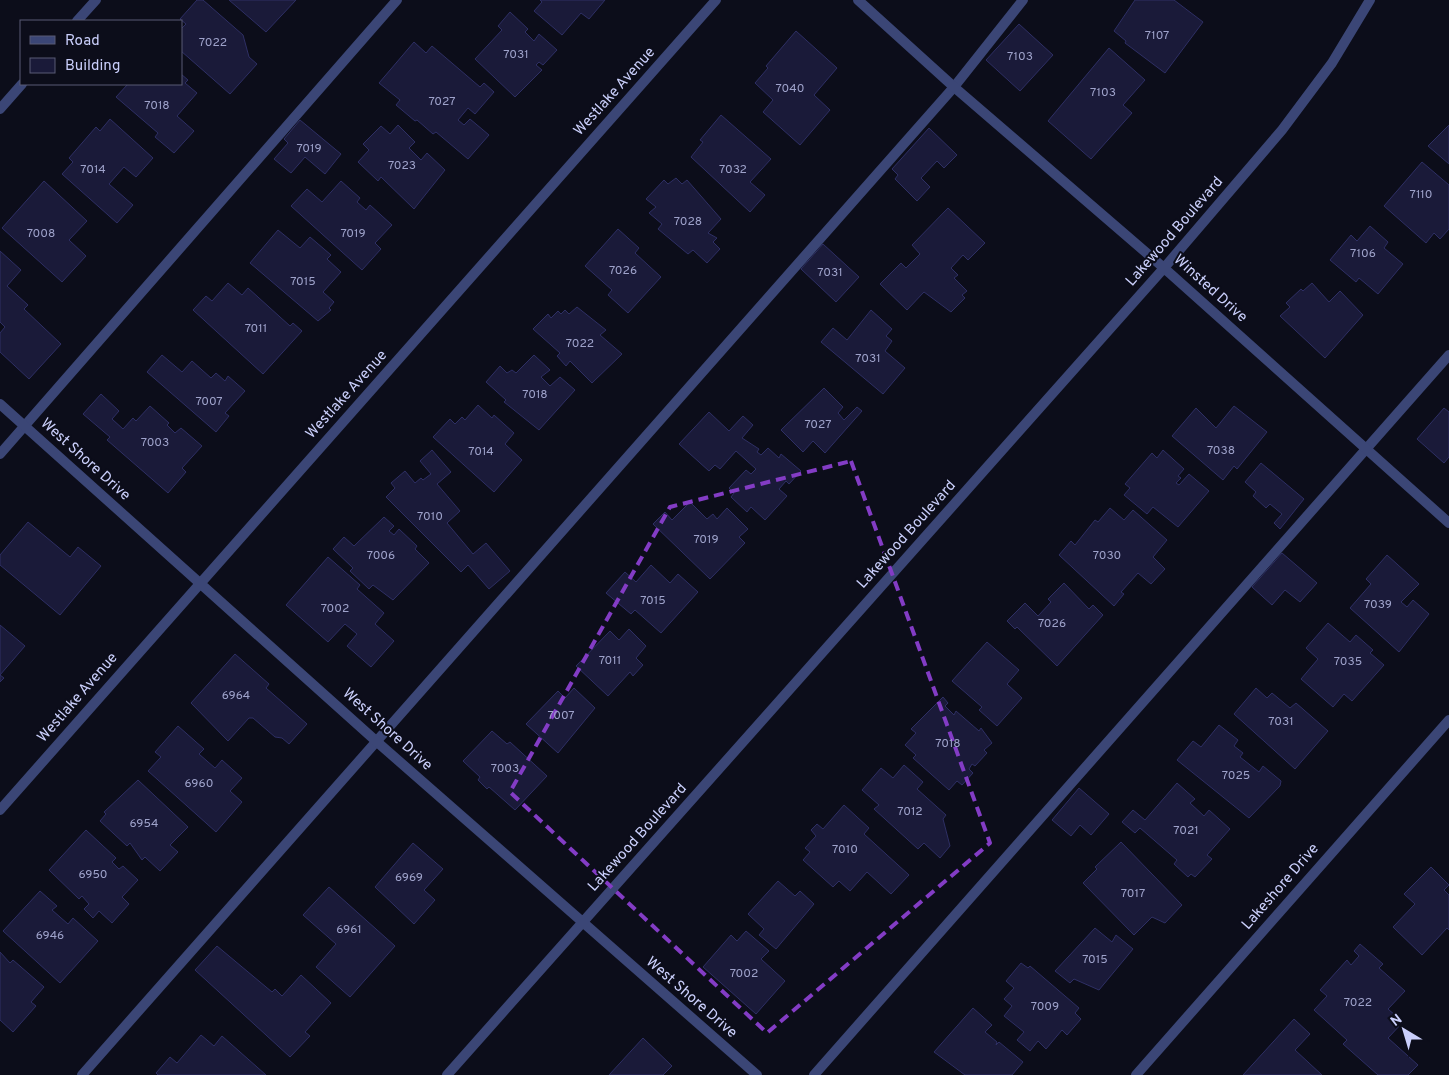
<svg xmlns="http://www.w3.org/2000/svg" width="1449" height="1075" viewBox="0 0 1449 1075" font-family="Overpass,sans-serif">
  <rect width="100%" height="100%" fill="#0c0d1a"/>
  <!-- building -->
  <path fill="#1a1a39" stroke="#2e2f64" d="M197 0H203L243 35 249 57 257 64 230 94 181 51V29L186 24 180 19Z
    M229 0H296L266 32Z
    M540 0H605L589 19 581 13 562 35 534 11 542 2Z
    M1135 0H1174L1203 22 1165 73 1125 43 1126 41 1114 31Z
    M510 12 528 29 525 32 534 41 539 34 557 50 543 65 539 62 536 65 542 70 515 97 475 59 502 30 498 26Z
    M1019 24 1053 55 1020 91 986 60Z
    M796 31 837 68 814 95 830 110 800 145 763 112 773 100 755 83 768 68 766 66Z
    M414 42 426 53 432 46 480 87 484 83 494 92 475 114 468 108 458 120 464 125 470 119 489 135 468 159 436 132 433 134 417 120 415 121 396 105 400 100 379 83Z
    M1109 48 1145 80 1123 105 1132 113 1091 159 1048 121Z
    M181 74 188 80 185 83 197 93 177 116 194 131 174 153 155 137 158 133 116 97 128 84H181Z
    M721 115 771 159 750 182 765 195 750 212 691 157 703 142 700 140Z
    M110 119 153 158 136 177 124 167 109 184 133 205 117 223 62 174 73 162 69 158 96 127 100 131Z
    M300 120 341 154 325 174 305 157 291 173 274 159 288 143 284 139Z
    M398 125 415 142 409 148 421 160 427 153 445 170 414 209 381 177 378 181 358 162 369 150 363 144 381 126 390 134Z
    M1449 125V164L1428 146Z
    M929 128 957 155 944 168 937 161 921 178 930 187 917 201 895 179 898 175 892 169Z
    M1422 162 1449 185V229L1440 239 1434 233 1426 243 1384 206Z
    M676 178 682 184 687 180 721 219 708 233 717 238 713 242 720 249 707 263 693 250 688 254 658 229 662 224 649 213 656 207 646 199 664 180 668 184Z
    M44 181 87 221 69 240 86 256 62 282 2 228Z
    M341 181 360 198 357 202 366 210 370 205 392 225 375 243 381 249 362 270 291 206 307 189 322 202Z
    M948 208 985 243 968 260 963 255 951 268 958 275 954 278 967 291 962 295 965 298 951 312 924 292 907 310 880 284 901 263 906 268 920 254 912 245Z
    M1370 226 1388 242 1384 248 1403 264 1378 294 1359 278 1356 282 1330 260 1351 235 1357 241Z
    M618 229 639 248 635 253 661 277 628 313 608 295 612 290 585 266Z
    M278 230 300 248 310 237 331 255 327 259 341 272 323 292 334 302 329 308 331 310 318 321 250 263Z
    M823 244 859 277 836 302 801 269Z
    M0 251 21 270 7 286 28 305 24 309 61 344 29 379 0 352V333L5 327 0 322Z
    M228 283 242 295 248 288 290 326 293 323 302 331 263 374 193 310 206 296 212 301Z
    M1312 283 1329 302 1340 291 1363 315 1325 358 1280 316 1290 307 1286 303 1301 289 1303 291Z
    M577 307 606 330 600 335 622 354 592 383 570 361 566 366 557 356 560 353 533 329 548 314 551 318 558 311 561 314 565 310 569 314Z
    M871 310 892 329 886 336 892 341 885 351 905 368 883 394 821 342 833 328 847 340Z
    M162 355 182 372 192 361 211 378 216 373 225 381 228 376 245 391 225 413 229 416 216 432 147 372Z
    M534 355 550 370 541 377 550 386 560 377 575 390 539 430 504 402 506 400 486 382 500 366 507 373 512 370 516 373Z
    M824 388 843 407 838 413 844 420 857 407 862 411 825 453 813 441 803 452 781 430Z
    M101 394 119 411 112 419 123 429 133 418 136 421 150 406 169 423 167 425 175 433 181 428 202 446 182 468 186 472 168 493 107 440 110 437 83 414Z
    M478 405 492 418 494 415 514 433 505 444 522 460 494 492 433 437 450 419 455 424 462 417 465 420Z
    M1234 406 1267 432 1237 469 1234 466 1223 480 1172 436 1196 408 1216 428Z
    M1444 408 1449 412V457L1444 463 1417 439Z
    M709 412 729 431 743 416 753 425 742 438 759 449 757 452 761 455 768 448 779 458 781 454 801 471 789 484 786 481 779 489 787 496 765 520 751 507 747 512 731 497 734 493 729 488 746 470 751 474 756 469 736 451 720 469 715 465 709 471 679 444Z
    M432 450 451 472 437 484 460 511 447 523 473 554 486 543 510 571 489 589 468 565 461 572 386 497 395 488 391 483 405 471 415 483 421 478 423 480 431 474 420 461Z
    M1163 450 1184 469 1178 476 1181 478 1176 483 1179 485 1189 474 1209 491 1178 527 1153 507 1147 514 1124 495 1130 488 1125 484 1152 453 1157 458Z
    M1261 463 1304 499 1280 529 1274 523 1282 514 1270 504 1266 508 1253 496 1256 492 1245 482Z
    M690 502 707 519 713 514 717 519 727 508 748 529 739 537 745 543 710 579 653 524 665 512 672 520Z
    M1110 508 1124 520 1133 510 1167 540 1153 557 1165 569 1151 584 1138 573 1121 592 1124 594 1114 606 1059 555 1071 541 1075 545 1095 520 1098 522Z
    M384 517 394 526 389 531 394 535 399 529 417 546 415 549 429 563 393 600 373 585 369 589 350 571 353 568 333 549 344 537 354 546Z
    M28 522 70 557 78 547 101 566 60 615 0 565V555Z
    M1282 553 1317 583 1300 602 1285 590 1272 605 1252 587Z
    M1387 555 1419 584 1401 602 1407 607 1413 600 1429 614 1399 652 1350 608 1371 584 1366 579Z
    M328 557 360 585 357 589 384 613 375 624 394 641 371 667 347 646 357 634 345 624 328 642 286 605Z
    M651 565 670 583 678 574 698 592 661 633 635 610 631 614 606 593 625 572 636 582Z
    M1064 583 1089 609 1093 605 1103 615 1057 666 1017 627 1015 629 1007 621 1025 603 1038 616 1051 602 1048 599Z
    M1328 623 1350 642 1356 635 1373 650 1370 653 1384 665 1352 701 1344 694 1333 707 1301 679 1318 659 1306 648Z
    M0 625 25 646 0 675 4 678 0 682Z
    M629 629 646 646 636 658 643 665 633 676 630 672 608 696 576 666 610 631 619 640Z
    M987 642 1019 670 1007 684 1022 698 997 726 979 710 982 707 952 681Z
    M235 654 269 684 266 688 307 724 289 744 282 738 275 737 253 718H249L228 741 191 703Z
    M574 688 595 708 558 753 526 724 558 691 565 698Z
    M1256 688 1267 698 1272 693 1290 708 1296 703 1328 731 1295 769 1234 714Z
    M943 697 948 703 945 706 954 715 956 711 979 731 981 728 992 743 984 750 987 753 975 766 972 764 969 769 973 773 962 785 957 781 949 790 913 758 916 755 905 745 916 733 911 729Z
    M1219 725 1238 740 1234 746 1243 753 1240 757 1259 772 1263 766 1281 781 1280 786 1249 818 1177 760 1193 741 1201 747Z
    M178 726 204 749 199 754 215 768 222 760 242 778 230 791 242 802 216 832 148 771 161 757 155 752Z
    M492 731 507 744 510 742 547 776 515 810 489 787 487 789 478 780 480 777 463 761Z
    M904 765 923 782 917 789 946 815 943 819 950 846 940 858 924 843 918 849 874 809 879 805 862 790 881 768 893 778Z
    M138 780 188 827 170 845 178 852 160 871 145 857 142 860 130 843 127 846 100 821 106 814 104 812Z
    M1177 783 1195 799 1190 803 1204 816 1209 810 1230 829 1207 855 1212 859 1195 877 1191 874 1188 877 1174 864 1177 860 1140 828 1135 833 1122 822 1133 810 1145 820Z
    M1079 788 1109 814 1091 835 1080 825 1071 836 1052 820Z
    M844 805 869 828 864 834 909 875 891 894 867 872 850 891 839 881 833 887 803 860 810 852 805 848 816 836 811 830 817 824 823 829Z
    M86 830 116 858 112 862 119 869 123 866 138 880 122 897 129 904 112 923 99 911 93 918 84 909 89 904 82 896 79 899 49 870Z
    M1121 842 1182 905 1165 923 1152 917 1134 935 1083 883 1097 869 1095 867Z
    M413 843 443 869 424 890 435 900 414 924 375 887Z
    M1431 867 1449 885 1444 890 1449 895V930L1447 928 1422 955 1393 927 1415 904 1404 894Z
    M778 881 795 896 800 891 814 904 776 949 759 935 764 929 748 914Z
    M329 887 395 946 350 997 316 967 336 944 303 915Z
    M40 891 57 906 52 910 68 924 73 918 98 941 60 983 3 931Z
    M1095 928 1112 942 1116 935 1133 949 1099 990 1074 979 1070 983 1055 971Z
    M746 931 769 951 761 959 785 981 756 1014 703 967 731 935 737 941Z
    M1360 944 1383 964 1379 968 1405 991 1388 1009 1403 1022 1388 1038 1418 1065 1408 1075H1378L1343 1044 1347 1040 1314 1010 1327 996 1320 990 1347 960 1351 965 1359 956 1354 951Z
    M217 946 272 992 275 989 282 996 301 975 331 1003 305 1032 310 1036 290 1057 195 970Z
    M0 952 10 963 13 960 44 987 31 1002 36 1006 13 1032 0 1020Z
    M1021 963 1028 968 1030 966 1079 1008 1075 1013 1081 1019 1067 1035 1062 1030 1046 1049 1038 1041 1030 1051 1017 1040 1024 1032 1004 1016 1012 1006 1004 999 1014 988 1006 981Z
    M973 1008 992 1025 985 1032 997 1042 996 1045 999 1042 1023 1062 1012 1075H965L934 1052Z
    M1294 1019 1310 1034 1295 1050 1322 1075H1243Z
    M201 1035 214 1046 222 1036 266 1075H158L156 1073 170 1057 177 1063Z
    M643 1038 672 1066 663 1075H609Z"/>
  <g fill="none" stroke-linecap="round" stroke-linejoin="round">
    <!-- service -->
    <path stroke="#3b4676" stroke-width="10" d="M0 454 397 0
      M82 1075 954 87 1023 0
      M814 1075 1449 355"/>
    <!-- minor -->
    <path stroke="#3b4676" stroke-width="10" d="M858 0 954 87 1164 268 1449 523
      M77 21 96 0
      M0 109 22 84
      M0 404 376 741 757 1075
      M0 810 716 0
      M447 1075 1164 268 1282 130 1332 63 1370 0
      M1136 1075 1449 720"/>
  </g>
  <!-- marked area -->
  <path fill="none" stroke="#833cc5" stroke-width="4" stroke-dasharray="10 6" stroke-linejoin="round" d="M851 461 990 843 767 1033 510 792 670 507Z"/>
  <g text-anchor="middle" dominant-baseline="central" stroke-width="4" stroke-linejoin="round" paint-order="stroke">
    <!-- number labels -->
    <g font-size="12" fill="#9ea2ca">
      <text x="1157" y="36">7107</text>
      <text x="213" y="43">7022</text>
      <text x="516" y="55">7031</text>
      <text x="1020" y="57">7103</text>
      <text x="790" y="89">7040</text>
      <text x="1103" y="93">7103</text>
      <text x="442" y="102">7027</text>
      <text x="157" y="106">7018</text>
      <text x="309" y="149">7019</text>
      <text x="402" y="166">7023</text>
      <text x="93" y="170">7014</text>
      <text x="733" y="170">7032</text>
      <text x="1421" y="195">7110</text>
      <text x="688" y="222">7028</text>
      <text x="41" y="234">7008</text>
      <text x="353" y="234">7019</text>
      <text x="1363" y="254">7106</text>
      <text x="623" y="271">7026</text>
      <text x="830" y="273">7031</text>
      <text x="303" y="282">7015</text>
      <text x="256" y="329">7011</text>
      <text x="580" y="344">7022</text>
      <text x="868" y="359">7031</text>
      <text x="535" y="395">7018</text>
      <text x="209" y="402">7007</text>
      <text x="818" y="425">7027</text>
      <text x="155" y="443">7003</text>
      <text x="1221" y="451">7038</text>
      <text x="481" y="452">7014</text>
      <text x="430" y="517">7010</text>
      <text x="706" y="540">7019</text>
      <text x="381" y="556">7006</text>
      <text x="1107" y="556">7030</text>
      <text x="653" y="601">7015</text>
      <text x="1378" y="605">7039</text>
      <text x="335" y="609">7002</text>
      <text x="1052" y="624">7026</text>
      <text x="610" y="661">7011</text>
      <text x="1348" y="662">7035</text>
      <text x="236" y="696">6964</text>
      <text x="561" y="716">7007</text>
      <text x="1281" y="722">7031</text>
      <text x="948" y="744">7018</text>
      <text x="505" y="769">7003</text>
      <text x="1236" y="776">7025</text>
      <text x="199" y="784">6960</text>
      <text x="910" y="812">7012</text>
      <text x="144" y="824">6954</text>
      <text x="1186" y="831">7021</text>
      <text x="845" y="850">7010</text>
      <text x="93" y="875">6950</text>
      <text x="409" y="878">6969</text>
      <text x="1133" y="894">7017</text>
      <text x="349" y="930">6961</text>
      <text x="50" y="936">6946</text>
      <text x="1095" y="960">7015</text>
      <text x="744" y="974">7002</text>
      <text x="1358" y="1003">7022</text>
      <text x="1045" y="1007">7009</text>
    </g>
    <!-- street labels -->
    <g font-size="15" fill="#cacffb" stroke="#0c0d1a">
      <text transform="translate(615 92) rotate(-48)">Westlake Avenue</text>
      <text transform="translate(1175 232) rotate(-49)">Lakewood Boulevard</text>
      <text transform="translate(1210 289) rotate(42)">Winsted Drive</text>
      <text transform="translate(347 395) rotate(-48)">Westlake Avenue</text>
      <text transform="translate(85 460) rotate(42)">West Shore Drive</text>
      <text transform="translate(907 535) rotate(-48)">Lakewood Boulevard</text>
      <text transform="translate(78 698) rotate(-49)">Westlake Avenue</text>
      <text transform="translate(387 730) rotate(42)">West Shore Drive</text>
      <text transform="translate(638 838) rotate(-48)">Lakewood Boulevard</text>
      <text transform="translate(1281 887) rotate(-49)">Lakeshore Drive</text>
      <text transform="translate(691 998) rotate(41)">West Shore Drive</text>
    </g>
  </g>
  <!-- legend -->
  <rect x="20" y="20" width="162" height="65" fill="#0c0d1a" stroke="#585b74"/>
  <rect x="30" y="36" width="25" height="8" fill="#3b4676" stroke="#585b74"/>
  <text x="65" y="45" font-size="15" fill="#cacffb">Road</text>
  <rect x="30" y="58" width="25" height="15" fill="#1a1a39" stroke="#585b74"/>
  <text x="65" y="70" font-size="15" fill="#cacffb">Building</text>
  <!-- north arrow -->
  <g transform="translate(1404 1030) rotate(322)" stroke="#0c0d1a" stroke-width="4" paint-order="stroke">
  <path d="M0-4L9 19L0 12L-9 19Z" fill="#cacffb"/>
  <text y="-8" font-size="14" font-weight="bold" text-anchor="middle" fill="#cacffb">N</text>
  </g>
</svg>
